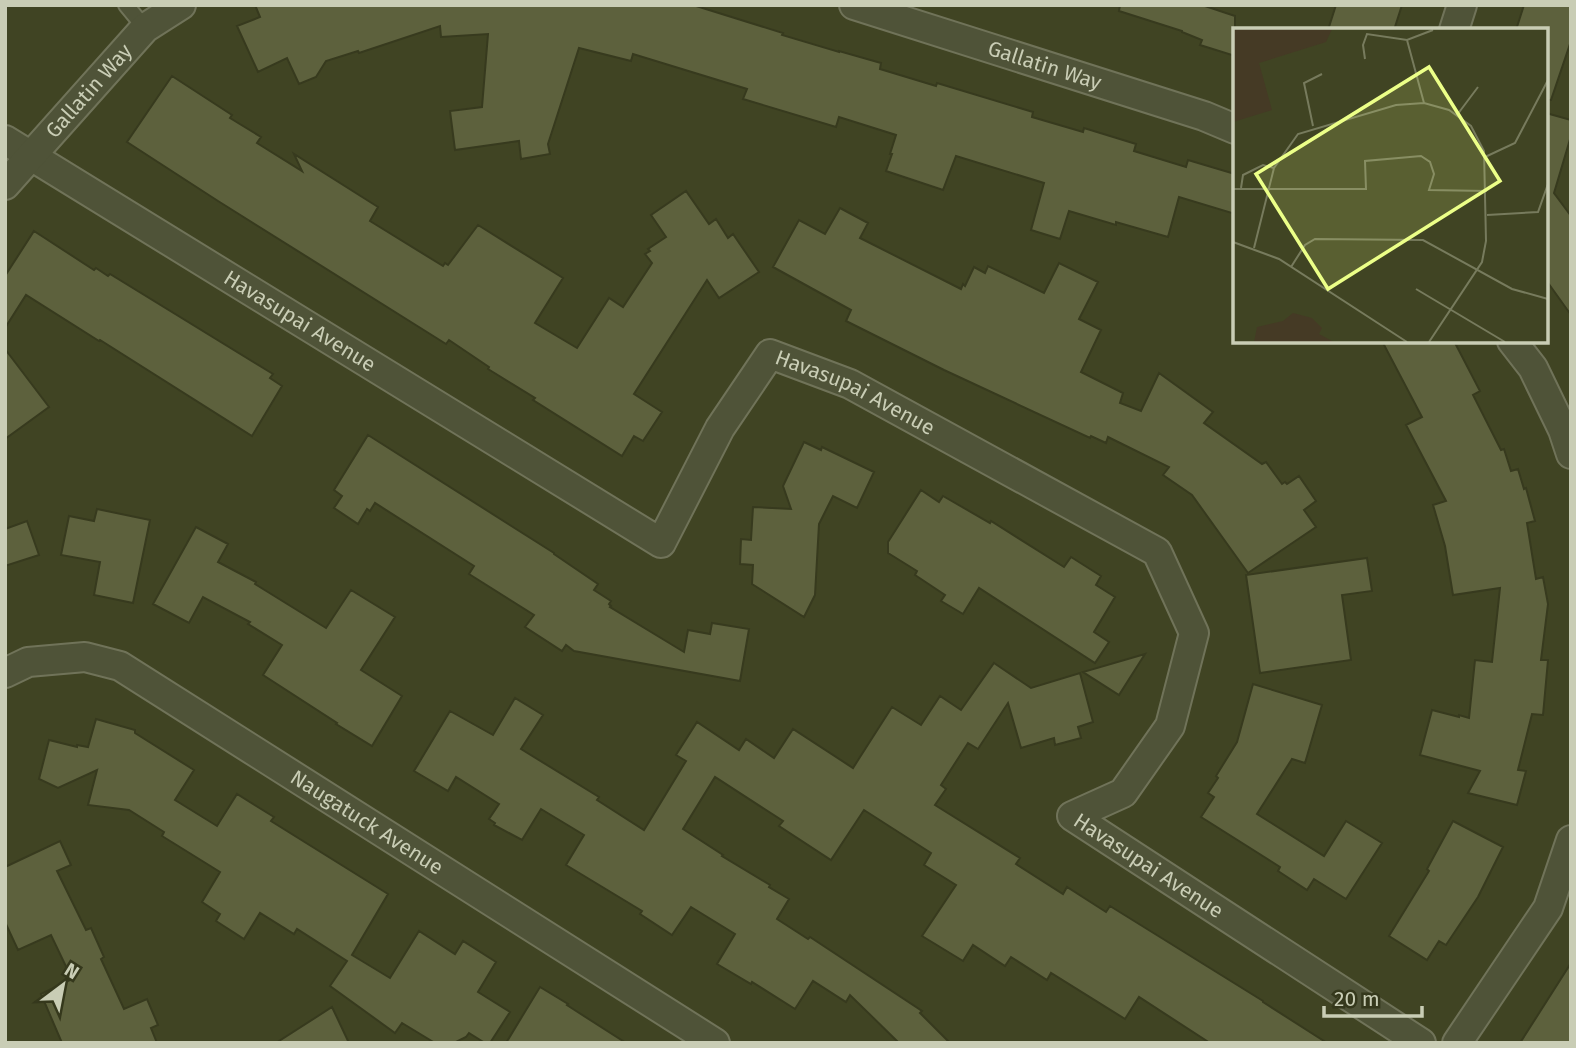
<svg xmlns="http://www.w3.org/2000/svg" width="1576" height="1048" viewBox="0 0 1576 1048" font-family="'Fira Sans',sans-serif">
  <rect width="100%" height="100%" fill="#404423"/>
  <!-- building -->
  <path fill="#5d613d" stroke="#373a1e" stroke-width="2" d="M255 5H693L783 33 782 35 839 52V51L881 63 880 69 936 86 937 83 1033 112 1032 117 1083 132 1084 128 1136 144 1134 151 1186 167 1188 160 1235 174V214L1179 197 1168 237 1116 222V225L1069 211 1060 239 1031 230 1044 183 956 156 943 190 886 171 892 154H890L896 135 839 117 836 127 743 99 747 89 633 54 631 61 579 48 548 144 550 154 521 159 519 141 455 150 450 111 482 107 488 34 441 37 440 26 359 53 358 51 326 61 316 77 299 84 287 58 258 72 237 26 260 17Z
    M1120 5H1202L1235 16V56L1200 45 1202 40 1182 32V31L1119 11Z
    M1336 5H1402L1394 30H1328Z
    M1524 5H1571V41L1551 100H1546V30H1516Z
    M172 76 232 115 230 118 261 137 257 143 302 171 294 154 378 207 370 221 443 266 445 263 448 265 478 225 563 278 535 323 577 348 609 298 623 307 652 263 645 254 650 251 648 249 666 237 651 215 686 191 709 224 716 219 728 238 733 234 759 272 719 298 707 280 634 394 662 412 643 441 634 436 622 456 533 400 535 398 488 369 489 367 449 340 446 344 218 201 127 142Z
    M1546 113 1571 120V136L1554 193 1571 216V315L1546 280Z
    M840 208 868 223 860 238 961 289 963 284 965 286 974 267 985 273 988 266 1044 293 1059 263 1098 282 1079 319 1101 330 1081 372 1123 393 1120 403 1141 411 1159 373 1213 412 1204 423 1262 464 1266 462 1282 484 1285 482 1287 484 1299 476 1316 501 1304 510 1316 527 1248 573 1192 495 1163 475 1169 467 1108 437 1106 443 1091 436 1090 438 944 370 846 321 851 310 773 267 799 220 825 234Z
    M34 231 94 270 96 268 108 276 110 274 273 374 270 378 282 386 252 436 100 340 99 341 26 295 5 328V276Z
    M1382 341H1454L1480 391 1473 395 1501 450 1504 449 1511 471 1518 469 1524 489 1526 488 1535 521 1527 523 1536 579 1543 577 1548 604 1541 660H1548L1543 715 1532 714 1518 770 1526 771 1517 805 1468 793 1480 771 1420 755 1432 710 1459 717V715L1469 718 1475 660 1492 662 1500 588 1453 595 1445 546 1433 505 1446 501 1406 425 1422 417Z
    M5 349 49 407 5 439Z
    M368 435 554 553V554L598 584 594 590 611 601 609 604 611 606 610 607 684 652 688 630 710 634 712 623 749 629 740 681 574 651 566 645 562 651 525 627 534 615 469 574 474 566 375 503 370 511 367 509 358 524 334 508 342 496 334 490Z
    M804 442 821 450 822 447 874 472 857 508 833 496 819 524 815 595 804 617 752 584 753 565 740 564 741 539 751 540 753 507 791 509 783 486Z
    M921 490 939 502 943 496 990 523 991 521 1064 567 1071 557 1101 576 1096 585 1115 597 1094 632 1109 642 1095 663 979 588 963 614 941 601 945 595 915 575 917 571 888 553V542Z
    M97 509 150 520 133 603 94 595 100 562 61 555 69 516 94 521Z
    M27 521 39 555 5 566V529Z
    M196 527 228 544 218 562 256 582 255 584 326 628 351 590 395 617 361 670 402 696 372 746 336 724 337 723 263 675 282 645 248 624 250 622 203 597 189 623 153 604Z
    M1367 558 1372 591 1342 595 1351 660 1260 673 1246 575Z
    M1145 654 1119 695 1083 672Z
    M994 663 1031 688 1080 673 1093 722 1078 727 1081 738 1055 745 1054 738 1021 748 1008 703 978 749 968 743 941 785 946 789 935 805 1020 858 1016 864 1063 894 1067 887 1106 912 1110 906 1263 1001V1002L1327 1043H1210L1139 997 1125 1019 1051 973 1047 980 1011 957 1005 966 973 945 963 961 922 936 956 885 924 865 931 853 864 810 831 860 779 826 783 821 715 777 683 829 723 855 722 856 770 885 769 887 789 899 777 919 808 939 810 937 922 1011 920 1013 950 1043H899L850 995 846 1002 813 981 795 1009 752 982 751 984 717 964 735 934 691 907 672 935 640 914 642 911 566 865 584 835 541 809 522 840 494 825 495 823 489 819 499 804 456 777 448 791 414 771 450 711 493 735 515 698 543 715 521 749 599 797 597 800 644 830 686 761 676 755 697 722 739 750 746 739 774 758 793 729 853 768 892 707 921 725 940 696 961 710Z
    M1253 684 1322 705 1305 763 1292 759 1257 814 1324 856 1346 821 1382 843 1346 899 1314 879 1307 890 1278 871 1280 867 1201 817 1214 797 1208 793 1218 778 1216 776 1237 742Z
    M96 719 135 730V733L194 770 175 800 217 826 237 794 274 817 271 821 388 894 352 955 390 978 419 931 455 954 463 941 496 962 478 992 510 1012 490 1043H485L469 1033 466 1037 454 1043H435L402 1023 395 1033 330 986 347 961 297 929 294 934 260 913 244 939 216 921 220 914 202 902 220 872 162 836 164 832 129 810 88 805 97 770 58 788 39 779 49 740 77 747V745L88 747Z
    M1453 821 1503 847 1478 897 1446 945 1439 941 1427 960 1389 936 1429 871 1427 869Z
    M60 841 71 865 57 871 86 930 91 928 104 957 101 959 124 1009 147 999 158 1025 151 1028 157 1043H62L41 994 72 979 51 935 18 950 5 922V867Z
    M1571 963V1043H1520Z
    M540 987 568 1004 567 1005 573 1009 626 1043H506Z
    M332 1007 349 1043H276Z"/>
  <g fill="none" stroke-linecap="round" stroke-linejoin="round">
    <!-- service casing -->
    <g stroke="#707359" stroke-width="18">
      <path id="service" d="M126 5 145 28"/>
    </g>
    <!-- minor casing -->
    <g stroke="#707359" stroke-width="32">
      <g id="minor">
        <path id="s1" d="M854 5 1204 116 1235 129"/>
        <path d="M1454 30 1462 5"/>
        <path id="s2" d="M5 140 661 543 720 428 770 354 850 384 1157 552 1194 633 1170 726 1123 793 1072 816 1421 1043"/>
        <path id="s3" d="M5 185 145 28 181 5"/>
        <path d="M1512 341 1533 368 1563 430 1571 454"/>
        <path id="s4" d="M5 673 28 662 85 657 120 666 715 1043"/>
        <path d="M1457 1043 1548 908 1571 840"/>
      </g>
    </g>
    <!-- service -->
    <use href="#service" stroke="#4f5338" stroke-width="14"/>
    <!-- minor -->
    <use href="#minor" stroke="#4f5338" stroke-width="28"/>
  </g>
  <g text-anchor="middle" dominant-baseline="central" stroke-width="5" stroke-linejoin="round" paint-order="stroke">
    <!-- street labels -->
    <g font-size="21" fill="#c9cdb5" stroke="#35381c">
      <text stroke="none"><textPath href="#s1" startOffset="200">Gallatin Way</textPath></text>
      <text stroke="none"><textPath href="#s3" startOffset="126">Gallatin Way</textPath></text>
      <text stroke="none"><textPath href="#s2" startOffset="346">Havasupai Avenue</textPath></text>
      <text stroke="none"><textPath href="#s2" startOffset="1082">Havasupai Avenue</textPath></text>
      <text stroke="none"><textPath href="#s4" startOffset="411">Naugatuck Avenue</textPath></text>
      <text stroke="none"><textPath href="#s2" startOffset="1838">Havasupai Avenue</textPath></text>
    </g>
  </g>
  <!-- overview -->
  <g transform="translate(1233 28)">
    <rect width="315" height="315" fill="#404423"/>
    <path d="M0 1H99L93 14 26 35 39 82 0 94ZM60 285 79 290 89 300 86 306 101 314H21L24 299 50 293Z" fill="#453a25"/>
    <path fill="none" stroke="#777b5d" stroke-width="2" d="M174 12 191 75M132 31 130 17 134 6 174 12 200 2M224 87 245 59M80 98 71 55 89 46M252 129 282 115 315 52M8 160 10 147 30 137 41 140M0 161H133L132 133 188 128 197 134 201 146 196 162 254 163M254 187 305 184 315 156M0 214 46 231 174 314M21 220 41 140 65 106 163 77 191 75 216 82 238 98 251 123 253 213 249 234 196 314M58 239 72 217 82 211 190 212 279 261 315 271M183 261 272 314"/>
    <path fill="#ecff88" fill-opacity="0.15" stroke="#ecff88" stroke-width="3.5" d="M196 39 267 153 95 261 23 146Z"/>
    <rect width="315" height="315" fill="none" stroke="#c9cdb5" stroke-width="3.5"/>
  </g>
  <!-- border -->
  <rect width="1576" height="1048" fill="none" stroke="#c9cdb5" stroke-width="14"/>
  <!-- north arrow -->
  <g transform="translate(63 985) rotate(32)" stroke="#35381c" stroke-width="5" paint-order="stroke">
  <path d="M0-5L12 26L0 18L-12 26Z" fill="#c9cdb5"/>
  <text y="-10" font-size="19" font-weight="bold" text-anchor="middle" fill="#c9cdb5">N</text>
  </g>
  <!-- scale -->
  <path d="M1324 1006v10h98v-10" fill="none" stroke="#c9cdb5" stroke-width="3.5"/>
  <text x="1334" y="1006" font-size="21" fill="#c9cdb5" stroke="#35381c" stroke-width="5" paint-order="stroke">20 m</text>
</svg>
